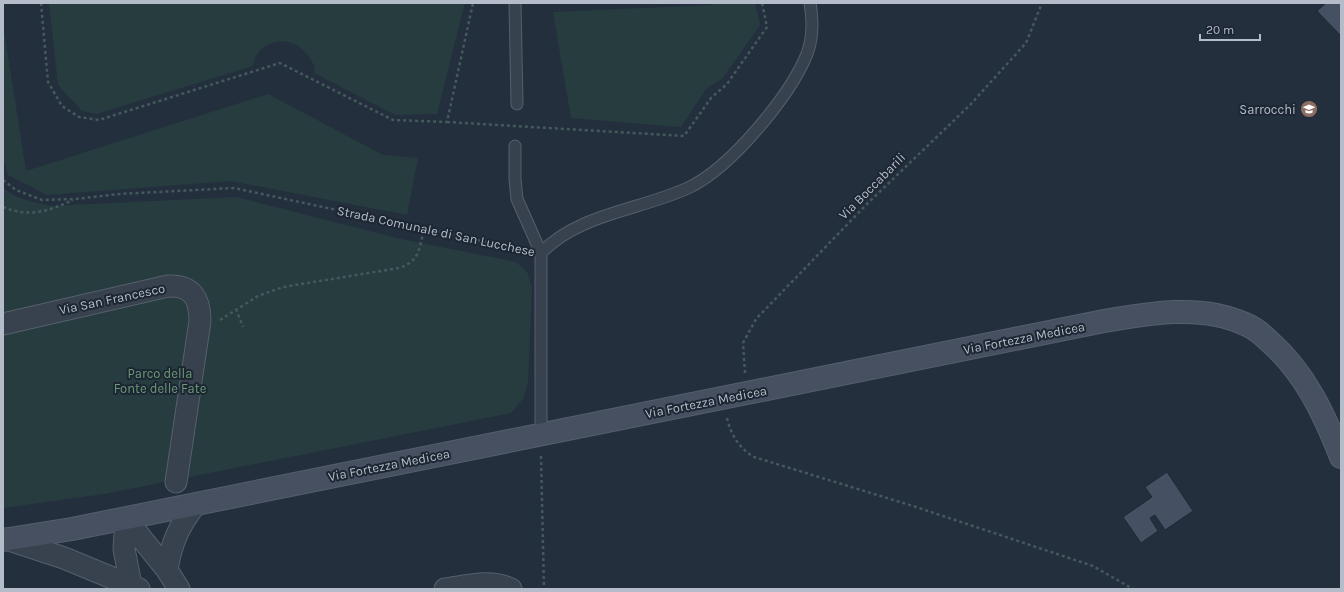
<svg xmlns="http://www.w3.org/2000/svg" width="1344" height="592" viewBox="0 0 1344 592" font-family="Karla,sans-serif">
  <rect width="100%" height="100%" fill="#242f3e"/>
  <!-- green -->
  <path fill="#263c3f" d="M49 3H465L437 114 395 115 314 73 315 67C310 58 304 48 294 44 277 36 255 47 253 66L96 114 82 111 58 85Z
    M712 3H755L760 25 723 78 706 89 681 127 571 118 553 12 712 5Z
    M3 24 26 171 268 94 383 155 418 158 407 215 230 181 47 195 8 175 3 157Z
    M3 187C13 199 35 202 50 206L236 197 401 239 516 262 527 272 532 287 528 383 523 399 511 413 104 494 3 508Z"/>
  <!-- building -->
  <path fill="#455162" stroke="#1f2835" d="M1326 3H1341V36L1317 11Z
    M1167 472 1193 511 1165 530 1155 515 1150 518 1158 531 1141 543 1123 517 1152 497 1145 487Z"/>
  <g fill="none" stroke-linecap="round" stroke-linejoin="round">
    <!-- lane casing -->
    <g stroke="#565f6c" stroke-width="13">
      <path id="lane" d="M515 3 517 104
        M515 146V179L517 199 541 253V435
        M541 253C579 213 642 210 690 187 731 167 790 96 807 54 813 38 813 20 810 3"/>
    </g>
    <!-- street casing -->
    <g stroke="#565f6c" stroke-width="23">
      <path id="street" d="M3 324 168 286C192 285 200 298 200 321L176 482
        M126 519 167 570 179 589
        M126 519 124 549 131 585
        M6 539 64 558 139 589
        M167 570C171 544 179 525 196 504
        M445 589C467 586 491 579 511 589"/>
    </g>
    <!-- secondary casing -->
    <g stroke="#565f6c" stroke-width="24">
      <path id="secondary" d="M3 540 72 529 1104 321C1150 313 1202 304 1245 324 1255 328 1263 335 1270 342 1305 373 1324 414 1341 457"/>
    </g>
    <!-- path -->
    <path stroke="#44595c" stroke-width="2.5" stroke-dasharray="3 3" stroke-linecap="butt" d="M41 3 48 82 62 106 79 117 99 120 280 63 393 120 447 122 473 3
      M447 122 684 136 711 98 727 84 767 27 762 3
      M3 180 16 190 42 200 75 199 119 194 234 188 524 250
      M3 207C29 218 49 211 73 200
      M236 309 243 327
      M220 320 258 296 283 287 399 268C420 261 419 249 424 229
      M745 373 743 343 756 319 867 204 970 105 1026 43 1042 3
      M727 418C731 435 739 448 754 457L913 506 1093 566 1133 589
      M541 456 544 589"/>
    <!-- lane -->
    <use href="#lane" stroke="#38414e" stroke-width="11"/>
    <!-- street -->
    <use href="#street" stroke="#38414e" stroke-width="21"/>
    <!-- secondary -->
    <use href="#secondary" stroke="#465061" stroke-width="22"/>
  </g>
  <!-- icons -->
  <defs>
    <g id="school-disc" transform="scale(0.9)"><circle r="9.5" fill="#8d6e63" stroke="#1d2633"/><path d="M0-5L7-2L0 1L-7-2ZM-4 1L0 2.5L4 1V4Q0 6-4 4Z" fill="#fff"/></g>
  </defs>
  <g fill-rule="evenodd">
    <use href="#school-disc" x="1309" y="109"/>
  </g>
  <g text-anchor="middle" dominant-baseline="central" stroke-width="4" stroke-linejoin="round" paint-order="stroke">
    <!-- poi labels -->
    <g font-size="13" fill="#b4bcc9" stroke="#1d2633" text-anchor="end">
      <text x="1296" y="109">Sarrocchi</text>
    </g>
    <!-- street labels -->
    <g font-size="13" fill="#b4bcc9" stroke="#1d2633">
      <text transform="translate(872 186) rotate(-45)">Via Boccabarili</text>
      <text transform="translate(436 231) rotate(12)">Strada Comunale di San Lucchese</text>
      <text transform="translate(112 299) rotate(-12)">Via San Francesco</text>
      <text transform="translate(1024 338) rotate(-11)">Via Fortezza Medicea</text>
      <text transform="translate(706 402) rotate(-11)">Via Fortezza Medicea</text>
      <text transform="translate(389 465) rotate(-11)">Via Fortezza Medicea</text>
    </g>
    <!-- park labels -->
    <g font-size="13" fill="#6b9a76" stroke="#1d2633">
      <text x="160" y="373">Parco della<tspan x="160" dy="15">Fonte delle Fate</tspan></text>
    </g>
  </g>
  <!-- border -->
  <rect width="1344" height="592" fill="none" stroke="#b4bcc9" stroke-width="8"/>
  <!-- scale -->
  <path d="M1200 34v6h60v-6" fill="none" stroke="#b4bcc9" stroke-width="2"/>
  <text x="1206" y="34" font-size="12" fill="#b4bcc9" stroke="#1d2633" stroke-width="3" paint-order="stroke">20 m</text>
</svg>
